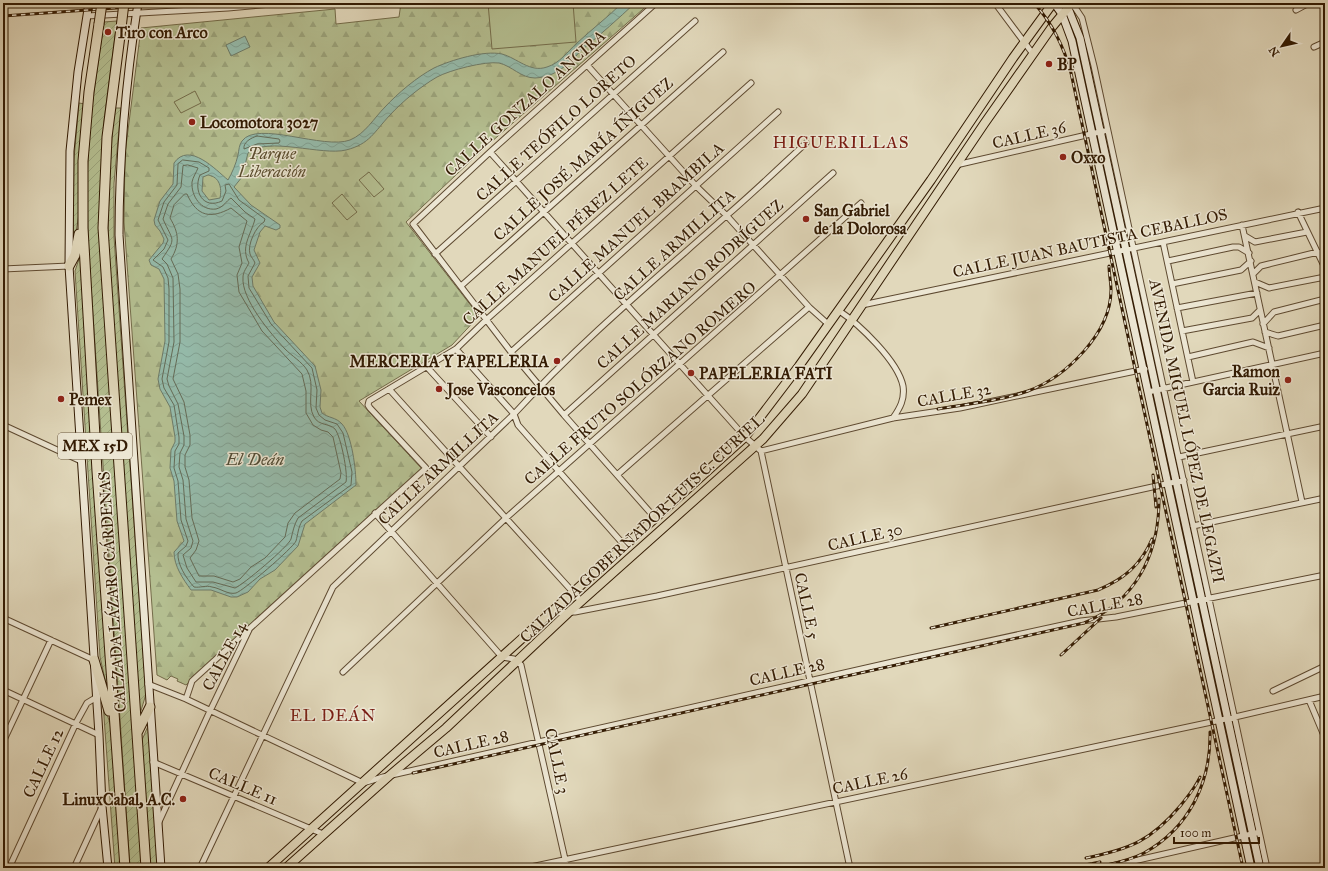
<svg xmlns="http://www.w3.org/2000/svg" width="1328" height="871" viewBox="0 0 1328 871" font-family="'IM FELL Great Primer',serif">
  <defs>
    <pattern id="forest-firs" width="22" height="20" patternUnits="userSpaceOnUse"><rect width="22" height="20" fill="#b4be90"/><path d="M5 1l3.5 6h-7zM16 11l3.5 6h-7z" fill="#9ba37b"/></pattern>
    <pattern id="garden-furrows" width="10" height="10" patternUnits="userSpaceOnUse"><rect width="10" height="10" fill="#b4be90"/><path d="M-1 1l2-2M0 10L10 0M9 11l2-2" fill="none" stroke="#9ba37b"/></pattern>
    <pattern id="water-waves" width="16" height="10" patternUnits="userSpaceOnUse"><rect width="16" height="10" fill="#95bbab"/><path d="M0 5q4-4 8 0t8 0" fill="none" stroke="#81a092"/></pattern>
  </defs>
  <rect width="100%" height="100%" fill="#e1d8bb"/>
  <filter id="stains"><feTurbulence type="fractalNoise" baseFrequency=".005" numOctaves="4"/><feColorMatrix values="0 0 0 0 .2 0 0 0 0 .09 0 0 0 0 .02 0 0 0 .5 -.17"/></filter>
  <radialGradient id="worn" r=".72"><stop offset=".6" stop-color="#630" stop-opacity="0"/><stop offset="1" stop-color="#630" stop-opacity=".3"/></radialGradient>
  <!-- forest -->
  <path fill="url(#forest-firs)" stroke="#746c4a" d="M401 3H650L490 143 406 222 479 316 452 345 359 401 422 469 186 685 177 681 178 679 171 676 167 680 157 675 124 222 125 154 141 28 335 9 336 24 399 17Z"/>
  <!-- garden -->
  <path fill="url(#garden-furrows)" stroke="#746c4a" d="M117 21 104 121 100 240 142 868H130L88 240 87 180 90 120 104 22Z
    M79 103 85 104 80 208 73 250 74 159Z
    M114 108H121L114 183V237L146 694 140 714 108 238 109 183Z
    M81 253 109 697 100 657 75 271Z
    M103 703 111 726 122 868H115Z
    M148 726 158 868H150L142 740Z"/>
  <!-- pitch -->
  <path fill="#b4be90" stroke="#746c4a" d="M488 3H573L576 42 492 49Z
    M195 91 201 103 181 113 174 102Z
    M369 172 384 189 374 197 359 180Z
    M342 194 357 212 347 220 332 203Z"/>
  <!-- water -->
  <path fill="url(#water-waves)" stroke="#6e7b68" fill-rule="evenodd" d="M622 3H635C618 19 601 34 583 49 569 63 557 77 535 78 521 78 512 66 499 63 485 61 450 70 437 77 420 87 403 101 390 115 374 132 370 144 346 150 322 156 267 136 248 153L242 177 234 187 251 205 280 225V228L276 230 265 226 260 232 254 250 260 263 252 277 253 286 274 322 315 366 321 390 320 407 322 413C328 418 336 417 342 424 352 435 356 470 356 485L305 524 298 546 275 570 260 579 248 592 237 597H231L211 590H191C183 579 174 566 174 552L184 541 177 521 174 481 170 468 171 450 175 442V437L170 407 160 389 158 379 165 341 164 279 159 269 151 265 149 260 163 243 164 239 160 231 155 225 154 220 160 201 173 184 174 163C189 141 216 170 228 180 232 173 236 164 238 155 239 150 239 145 242 141 257 120 324 150 350 140 365 134 374 118 385 107 398 93 417 77 434 68 451 60 484 50 502 54 517 58 530 73 547 67 560 63 567 52 577 43 592 29 608 17 622 3ZM208 175C220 177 222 188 220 198L209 200 202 191 203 177Z
    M245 36 250 47 231 56 226 45Z"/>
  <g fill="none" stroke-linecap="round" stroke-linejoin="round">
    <!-- shore -->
    <path stroke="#646b57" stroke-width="1" d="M257 136 279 139 280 141 279 143 257 144 244 149C243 142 251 138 257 136Z
      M183 160 199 162 209 168V171L200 175C193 191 203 210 222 201L226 191 225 185 229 184 239 200 265 219 264 222C256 226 247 245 250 254 251 257 254 260 255 263L248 276 249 288 271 324 312 368 317 390 316 408 319 415 325 420 337 424 343 433 352 472 351 485 302 521C298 528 298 534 296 541 293 548 243 591 236 593 228 595 220 588 212 587 206 585 200 588 194 587 186 578 177 564 178 553L186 546 188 541 181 520 178 481 174 468 175 451 179 444V437L174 405 164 388 162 379 169 342V289L168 278 163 267 153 260 164 249 168 240 158 220 164 202 177 185 178 164Z
      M188 165 198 168C196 173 193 177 192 182 191 196 201 211 216 209 224 207 226 201 231 198L245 212 255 219C251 235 240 247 249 263 247 267 243 272 243 277 241 299 271 334 285 349 292 356 302 362 307 370 316 385 306 403 314 417 319 426 329 423 335 429 341 437 348 473 346 482L298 518C294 525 293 531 291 539 289 546 243 585 235 588L213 582H196L187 568 183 555 191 548 193 541 186 519 183 480 179 467 180 453 184 445V436L178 404 169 386 167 379 174 342 173 278 167 264 162 259C177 237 173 242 163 219L168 204 181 187 183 166Z
      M185 194H187C197 217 211 219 231 208L247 221 239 247 242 263 237 275 239 292 262 331 302 374 306 391V413L313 425 321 430 328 432 333 437 341 473 340 479 295 513 288 523 285 537 265 558 251 567 240 579 233 582 214 576H199L190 558 196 550 199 541 192 518 189 480 185 467V455L190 445V435L184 402 173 379 180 342V289L178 274 171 259C180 244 179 233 170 218L174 205Z"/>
    <!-- minor casing -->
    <g stroke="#5e4a31" stroke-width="7">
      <path id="minor" d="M656 3 490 152 413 224 511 352 564 415 656 519
        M995 3 1033 54
        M1072 3 1082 18 1094 66 1267 868
        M1296 10 1309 3
        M87 16 228 8 282 3
        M1314 47 1325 42
        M587 65 696 186 727 216 809 307 828 324
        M490 152 745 437 761 451 850 868
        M956 165 1104 131
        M1298 212 1325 268
        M1242 225 1302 502
        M1245 236 1255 242 1307 232
        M1163 242 1193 382
        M435 254 695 21
        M1168 261 1233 247H1239L1249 253
        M3 269 69 266
        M1253 274 1261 266 1269 264 1318 252
        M1255 282 1269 288 1325 277
        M1172 284 1241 270 1251 261
        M461 286 723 52
        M862 305 1325 208
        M1177 308 1257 293
        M838 310C859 324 898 361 903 386 905 399 900 408 893 418
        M1263 324 1274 312 1325 299
        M1182 331 1252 318 1260 310
        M1265 332 1278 336 1325 325
        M456 349 514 414 518 425 625 546
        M511 352 778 112
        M1188 357 1253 342 1269 348
        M426 366 491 437
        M389 389 581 601
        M1148 392 1325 353
        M564 415 833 173
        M3 425 81 461
        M761 451 893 418 960 408 1145 369
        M1179 457 1325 426
        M617 475 809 307
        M375 513 502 657 514 659 521 665 567 868
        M1193 526 1325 498
        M550 613 575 612 657 596 1184 480
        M3 618 94 660
        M343 672 506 518 861 203
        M148 684 186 699 363 783 383 777 897 661 1081 621 1116 617 1325 575
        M3 690 99 735
        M1273 691 1325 666
        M186 699 192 681 426 468 370 408 368 405 369 401 456 349 486 320 751 83
        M1309 700 1325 738
        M3 742 51 640
        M153 762 323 834
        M158 824 210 711 249 630
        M9 868 76 723 87 703 97 697
        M74 868 102 807
        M200 868 333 587 514 414C579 343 653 281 725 217 753 193 779 168 806 143
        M526 868 1235 717 1325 696
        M1103 868 1256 833"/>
    </g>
    <!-- secondary casing -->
    <g stroke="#331b03" stroke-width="9">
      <path id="secondary" d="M89 3 78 72 70 151 69 266 99 735 102 806 108 868
        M138 3C126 80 119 157 119 235L161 868
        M1054 3 1062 14 1072 41 1251 868
        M1066 3 1080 38 1260 868"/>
    </g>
    <!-- primary casing -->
    <g stroke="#331b03" stroke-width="10">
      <path id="primary" d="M268 868 745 437 799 366 931 180 1013 58 1053 3
        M286 868 389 776 446 728 568 613 763 439 802 394 984 124 1052 27 1072 3"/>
    </g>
    <!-- motorway casing -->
    <g stroke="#331b03" stroke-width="11">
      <path id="motorway" d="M99 24 89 92 83 161V228L97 471 125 868
        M121 28 107 137 103 228 146 868
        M69 266 75 255 79 234
        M94 660 109 711
        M137 733 150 707"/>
    </g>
    <!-- minor -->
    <use href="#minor" stroke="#ece6d3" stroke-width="5"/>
    <!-- secondary -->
    <use href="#secondary" stroke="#ece6d3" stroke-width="7"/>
    <!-- primary -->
    <use href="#primary" stroke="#e1d8bb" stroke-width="8"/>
    <!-- motorway -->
    <use href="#motorway" stroke="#e1d8bb" stroke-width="9"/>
    <!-- rail casing -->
    <g stroke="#331b03" stroke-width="3">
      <path id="rail" d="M1034 3C1052 23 1064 47 1071 73L1243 868
        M3 16 186 3
        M938 409C967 404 1000 401 1028 391 1066 377 1111 333 1111 290 1111 282 1109 274 1109 266
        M1153 475 1156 507
        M931 628 1098 590C1124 579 1141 565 1152 539
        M1061 655 1101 618
        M413 773 1084 623C1136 601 1159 554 1159 499
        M1086 858C1130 849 1151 841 1181 805 1188 796 1195 788 1200 777
        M1070 868 1100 862
        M1094 868C1110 864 1129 861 1144 853 1189 828 1211 783 1210 732"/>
    </g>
    <!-- rail -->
    <use href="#rail" stroke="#ece6d3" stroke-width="1.5" stroke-dasharray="4.5" stroke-linecap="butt"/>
    <!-- motorway-bridge casing -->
    <g stroke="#331b03" stroke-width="11" stroke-linecap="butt">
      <path id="motorway-bridge" d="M99 24 102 3
        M121 28 124 3"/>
    </g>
    <!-- motorway-bridge -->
    <use href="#motorway-bridge" stroke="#e1d8bb" stroke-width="9"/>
  </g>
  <!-- markers -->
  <g fill="#8f2418" stroke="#ece6d3" stroke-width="1.5">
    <circle cx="108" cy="32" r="4"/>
    <circle cx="1049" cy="64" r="4"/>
    <circle cx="192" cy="122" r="4"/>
    <circle cx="1063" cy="157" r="4"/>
    <circle cx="806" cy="219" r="4"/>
    <circle cx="557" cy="361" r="4"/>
    <circle cx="691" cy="373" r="4"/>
    <circle cx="1288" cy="380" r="4"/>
    <circle cx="439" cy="389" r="4"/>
    <circle cx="61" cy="399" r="4"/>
    <circle cx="183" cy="799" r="4"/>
  </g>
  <g text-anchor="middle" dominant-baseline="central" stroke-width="3" stroke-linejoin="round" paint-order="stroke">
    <!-- shield labels -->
    <rect fill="#ece6d3" stroke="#6a5841" stroke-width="1" x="58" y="433" width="74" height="26" rx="3"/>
    <g font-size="15" font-weight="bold" fill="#331b03">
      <text x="95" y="446">MEX 15D</text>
    </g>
    <!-- poi labels -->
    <g font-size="16" font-weight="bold" fill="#331b03" stroke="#ece6d3" text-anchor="start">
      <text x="116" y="32">Tiro con Arco</text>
      <text x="1057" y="64">BP</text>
      <text x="200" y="122">Locomotora 3027</text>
      <text x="1071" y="157">Oxxo</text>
      <text x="814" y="210">San Gabriel<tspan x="814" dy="18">de la Dolorosa</tspan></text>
      <text x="549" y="361" text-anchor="end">MERCERIA Y PAPELERIA</text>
      <text x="1280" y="371" text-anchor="end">Ramon<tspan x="1280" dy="18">Garcia Ruiz</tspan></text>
      <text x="699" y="373">PAPELERIA FATI</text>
      <text x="447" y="389">Jose Vasconcelos</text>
      <text x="69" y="399">Pemex</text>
      <text x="175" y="799" text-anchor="end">LinuxCabal, A.C.</text>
    </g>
    <!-- street labels -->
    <g font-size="16" fill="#331b03" stroke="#ece6d3">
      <text transform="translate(525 103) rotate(-42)">CALLE GONZALO ANCIRA</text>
      <text transform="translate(556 128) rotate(-42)">CALLE TEÓFILO LORETO</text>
      <text transform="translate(1029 135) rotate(-13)">CALLE 36</text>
      <text transform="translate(583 159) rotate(-42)">CALLE JOSÉ MARÍA ÍÑIGUEZ</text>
      <text transform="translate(636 222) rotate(-42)">CALLE MANUEL BRAMBILA</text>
      <text transform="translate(555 241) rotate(-42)">CALLE MANUEL PÉREZ LETE</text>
      <text transform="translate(1090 243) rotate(-12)">CALLE JUAN BAUTISTA CEBALLOS</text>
      <text transform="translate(674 245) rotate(-42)">CALLE ARMILLITA</text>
      <text transform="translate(690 284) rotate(-42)">CALLE MARIANO RODRÍGUEZ</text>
      <text transform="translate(640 383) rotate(-41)">CALLE FRUTO SOLÓRZANO ROMERO</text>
      <text transform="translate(954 395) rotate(-10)">CALLE 32</text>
      <text transform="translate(1187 431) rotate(78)">AVENIDA MIGUEL LÓPEZ DE LEGAZPI</text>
      <text transform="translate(438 468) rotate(-43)">CALLE ARMILLITA</text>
      <text transform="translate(642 528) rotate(-43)">CALZADA GOBERNADOR LUIS C. CURIEL</text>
      <text transform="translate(865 537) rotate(-13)">CALLE 30</text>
      <text transform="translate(112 592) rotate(-94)">CALZADA LÁZARO CÁRDENAS</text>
      <text transform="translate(1105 605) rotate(-10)">CALLE 28</text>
      <text transform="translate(807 606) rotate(78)">CALLE 5</text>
      <text transform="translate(224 656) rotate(-62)">CALLE 14</text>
      <text transform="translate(787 672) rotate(-13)">CALLE 28</text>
      <text transform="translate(471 744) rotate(-13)">CALLE 28</text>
      <text transform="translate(557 761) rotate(78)">CALLE 3</text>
      <text transform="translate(43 763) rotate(-65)">CALLE 12</text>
      <text transform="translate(870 781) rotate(-12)">CALLE 26</text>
      <text transform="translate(243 786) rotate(23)">CALLE 11</text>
    </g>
    <!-- park labels -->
    <g font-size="16" font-style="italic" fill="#5a4c2d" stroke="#ece6d3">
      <text x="272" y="153">Parque<tspan x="272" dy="18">Liberación</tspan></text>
    </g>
    <!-- neighbourhood labels -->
    <g font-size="17" letter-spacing="1" fill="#7a1f14" stroke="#ece6d3">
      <text x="841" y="142">HIGUERILLAS</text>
      <text x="333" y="715">EL DEÁN</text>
    </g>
    <!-- water labels -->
    <g font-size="17" font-style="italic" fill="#504b35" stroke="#ece6d3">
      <text x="255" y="459">El Deán</text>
    </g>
  </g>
  <!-- margin -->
  <rect width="1328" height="871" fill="none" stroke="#e1d8bb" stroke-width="16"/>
  <rect x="4" y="4" width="1320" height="863" fill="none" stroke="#331b03" stroke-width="2"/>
  <rect x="8" y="8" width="1312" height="855" fill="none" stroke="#331b03"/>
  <!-- north arrow -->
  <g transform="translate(1282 46) rotate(236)" stroke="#ece6d3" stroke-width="3" paint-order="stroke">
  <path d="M0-3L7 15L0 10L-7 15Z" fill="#331b03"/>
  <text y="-6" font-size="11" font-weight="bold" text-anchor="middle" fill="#331b03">N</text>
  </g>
  <!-- scale -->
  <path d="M1174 837v6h85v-6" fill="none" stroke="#331b03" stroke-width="2"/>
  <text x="1180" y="837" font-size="12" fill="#331b03" stroke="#ece6d3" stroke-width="3" paint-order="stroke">100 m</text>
  <rect width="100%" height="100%" filter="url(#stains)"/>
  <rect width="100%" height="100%" fill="url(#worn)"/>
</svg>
